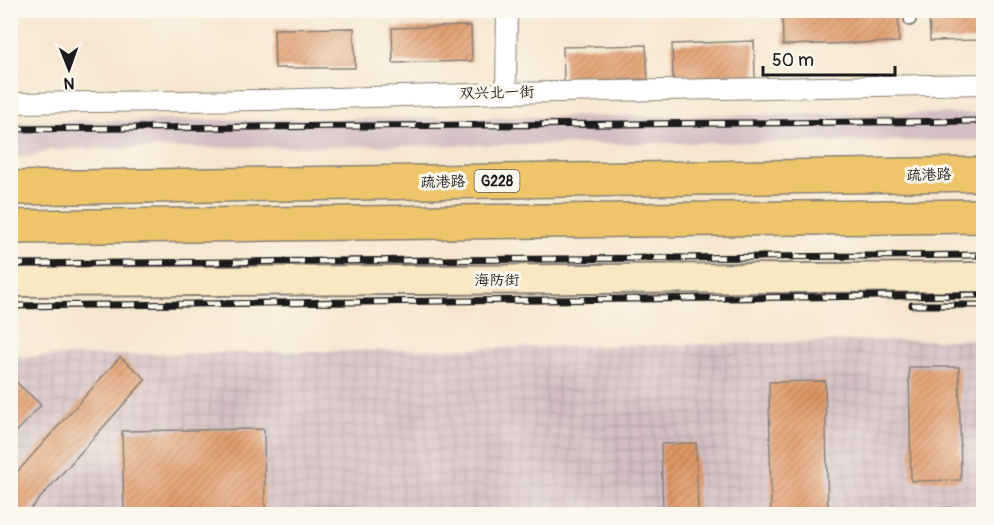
<svg xmlns="http://www.w3.org/2000/svg" width="994" height="525" viewBox="0 0 994 525" font-family="Pangolin,'LXGW WenKai TC',sans-serif">
  <defs>
    <pattern id="industrial-grid" width="8" height="8" patternUnits="userSpaceOnUse" patternTransform="scale(1.5)"><rect width="8" height="8" fill="#d2bec3"/><path d="M0 4h8M4 0v8" fill="none" stroke="#b4a3a7"/></pattern>
    <pattern id="building-hatch" width="6" height="6" patternUnits="userSpaceOnUse" patternTransform="scale(1.5)"><rect width="6" height="6" fill="#e09765"/><path d="M-1 1l2-2M0 6l6-6M5 7l2-2" fill="none" stroke="#b57a52"/></pattern>
  </defs>
  <rect width="100%" height="100%" fill="#fbf7ec"/>
  <filter id="ink" filterUnits="userSpaceOnUse"><feTurbulence type="fractalNoise" baseFrequency=".0167" numOctaves="2"/><feDisplacementMap in="SourceGraphic" scale="12" xChannelSelector="R" yChannelSelector="G"/><feConvolveMatrix kernelMatrix="1 2 1 2 8 2 1 2 1" color-interpolation-filters="sRGB"/></filter>
  <filter id="wash" filterUnits="userSpaceOnUse"><feTurbulence type="fractalNoise" baseFrequency=".008" numOctaves="4" result="noise"/><feDisplacementMap in="SourceGraphic" scale="24" xChannelSelector="R" yChannelSelector="G"/><feGaussianBlur stdDeviation="1.35" result="paint"/><feColorMatrix in="noise" values="0 0 0 0 0 0 0 0 0 0 0 0 0 0 0 0 0 1.4 0 .05"/><feComposite in="paint" operator="in"/></filter>
  <g filter="url(#wash)">
    <rect width="100%" height="100%" fill="#f6e6cf"/>
    <!-- industrial -->
    <path fill="url(#industrial-grid)" d="M983 339V514H11L10 357Z"/>
    <!-- railway -->
    <path fill="#d2bec3" d="M983 113V140L85 149 50 150 29 157H10L11 122Z"/>
    <g id="blocks">
      <!-- building -->
      <path fill="url(#building-hatch)" d="M782 10H898L899 42 783 45Z
        M929 10H984V40L930 41Z
        M471 26 472 61 393 63 392 28Z
        M354 28 355 68H275L274 29Z
        M754 41 755 78 673 80 672 44Z
        M646 45 648 79 564 82 563 47Z
        M120 357 146 379 26 514H10V480Z
        M909 367H959L961 480 911 481Z
        M14 380 41 405 10 439V384Z
        M825 381 828 514H771L769 382Z
        M264 429 265 510 124 513 122 431Z
        M696 443 698 514H663L661 444Z"/>
    </g>
  </g>
  <g filter="url(#ink)">
    <use href="#blocks" fill-opacity="0" stroke="#898176" stroke-width="1.5"/>
    <g fill="none" stroke-linecap="round" stroke-linejoin="round">
      <!-- lane casing -->
      <g stroke="#898176" stroke-width="14">
        <path id="lane" d="M910 20V10
          M940 514H984"/>
      </g>
      <!-- street casing -->
      <g stroke="#898176" stroke-width="22">
        <path id="street" d="M506 93 507 10
          M10 103 267 100 506 93 984 84"/>
      </g>
      <!-- secondary casing -->
      <g stroke="#898176" stroke-width="32">
        <path id="secondary" d="M10 282 984 277"/>
      </g>
      <!-- highway casing -->
      <g stroke="#898176" stroke-width="36">
        <path id="highway" d="M10 188 984 174
          M10 227 984 216"/>
      </g>
      <!-- lane -->
      <use href="#lane" stroke="#fff" stroke-width="10"/>
      <!-- street -->
      <use href="#street" stroke="#fff" stroke-width="20"/>
      <!-- secondary -->
      <use href="#secondary" stroke="#f8e8c3" stroke-width="28"/>
      <!-- highway -->
      <use href="#highway" stroke="#eec569" stroke-width="33"/>
      <!-- rail casing -->
      <g stroke="#1c1c1c" stroke-width="7">
        <path id="rail" d="M10 129 984 121
          M10 264 984 255
          M912 305H984
          M10 306 984 295"/>
      </g>
      <!-- rail -->
      <use href="#rail" stroke="#fbf7ec" stroke-width="4.5" stroke-dasharray="14" stroke-linecap="butt"/>
    </g>
  </g>
  <g text-anchor="middle" dominant-baseline="central" stroke-width="6" stroke-linejoin="round" paint-order="stroke">
    <!-- shield labels -->
    <rect fill="#fbf7ec" stroke="#5f5e5a" stroke-width="1.5" x="474.5" y="170" width="45" height="22" rx="4.5"/>
    <g font-size="14" font-weight="bold" fill="#1c1c1c">
      <text x="497" y="181">G228</text>
    </g>
    <!-- street labels -->
    <g font-size="15" fill="#1c1c1c" stroke="#fbf7ec">
      <text transform="translate(497 93) rotate(-1)">双兴北一街</text>
      <text transform="translate(929 175) rotate(-1)">疏港路</text>
      <text transform="translate(443 182) rotate(-1)">疏港路</text>
      <text x="497" y="280">海防街</text>
    </g>
  </g>
  <!-- margin -->
  <rect width="994" height="525" fill="none" stroke="#fbf7ec" stroke-width="36"/>
  <!-- north arrow -->
  <g transform="translate(69 69) rotate(179)" stroke="#fbf7ec" stroke-width="4.5" paint-order="stroke">
  <path d="M0-4.5L10 22L0 15L-10 22Z" fill="#1c1c1c"/>
  <text y="-9" font-size="16" font-weight="bold" text-anchor="middle" fill="#1c1c1c">N</text>
  </g>
  <!-- scale -->
  <path d="M763 66v9h132v-9" fill="none" stroke="#1c1c1c" stroke-width="3"/>
  <text x="772" y="66" font-size="18" fill="#1c1c1c" stroke="#fbf7ec" stroke-width="4.5" paint-order="stroke">50 m</text>
</svg>
